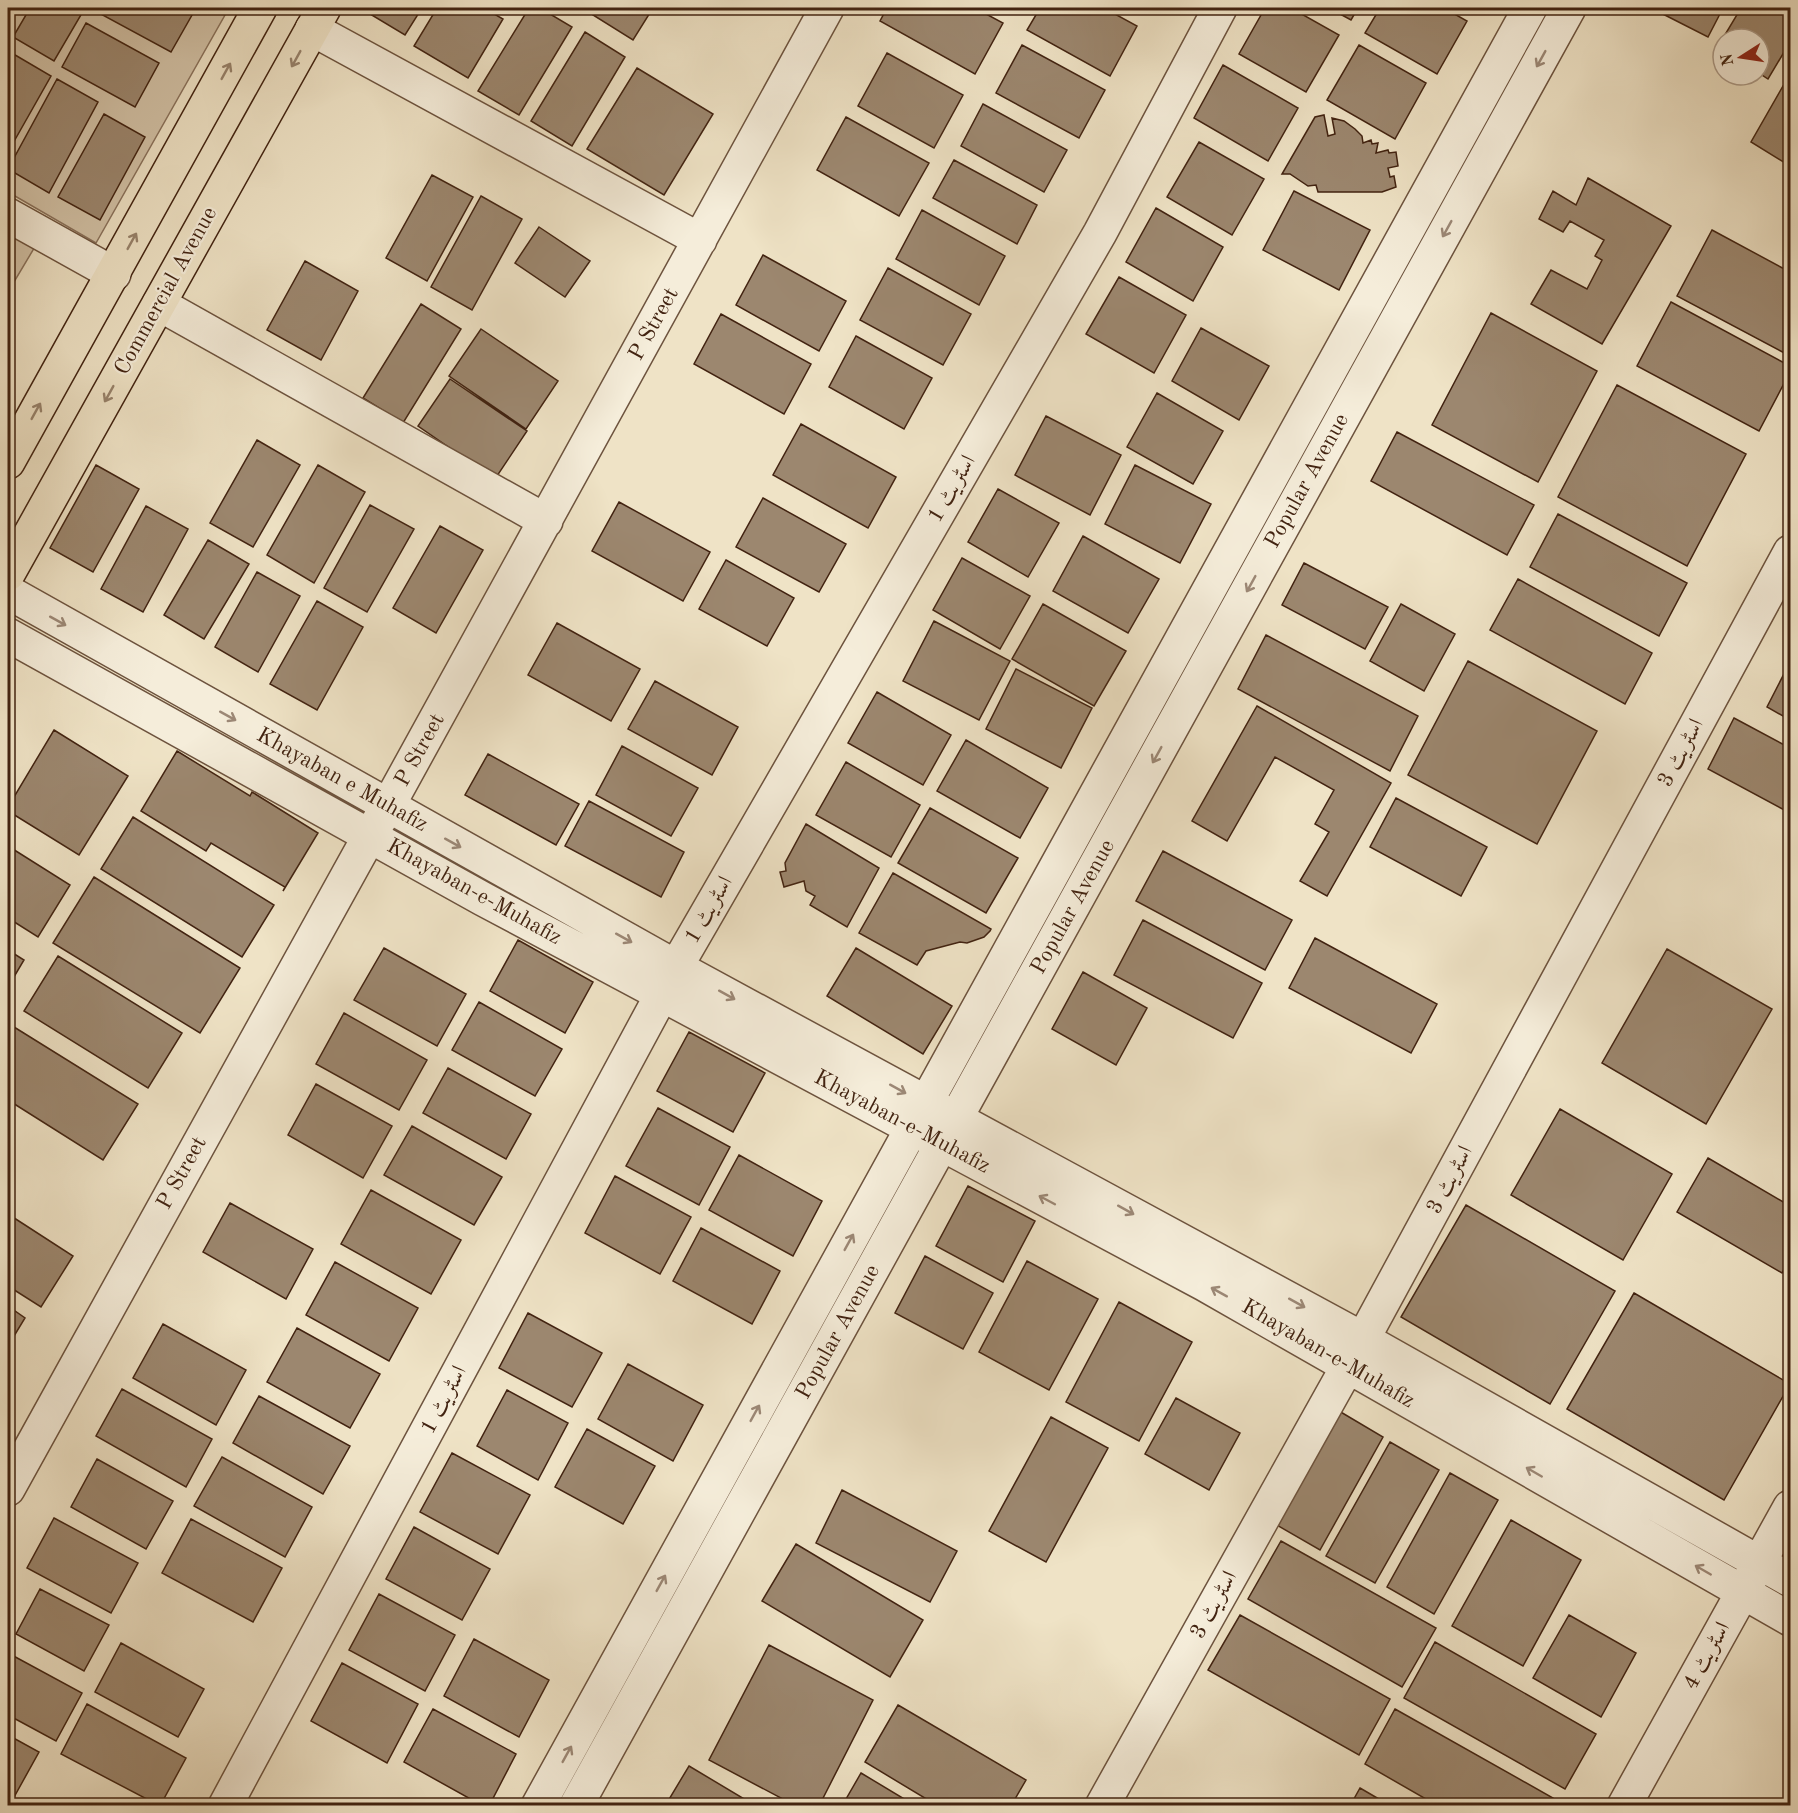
<svg xmlns="http://www.w3.org/2000/svg" width="1798" height="1813" viewBox="0 0 1798 1813" font-family="'Old Standard TT',Amiri,serif">
  <rect width="100%" height="100%" fill="#efe3c6"/>
  <filter id="stains"><feTurbulence type="fractalNoise" baseFrequency=".00333" numOctaves="4"/><feColorMatrix values="0 0 0 0 .2 0 0 0 0 .09 0 0 0 0 .02 0 0 0 .5 -.17"/></filter>
  <radialGradient id="worn" r=".72"><stop offset=".6" stop-color="#630" stop-opacity="0"/><stop offset="1" stop-color="#630" stop-opacity=".3"/></radialGradient>
  <!-- green -->
  <path fill="#d2c2a7" stroke="#8a725c" stroke-width="1.5" d="M8 8H213L225 15 96 243 8 192Z
    M8 228 36 245 8 292Z"/>
  <!-- building -->
  <path fill="#9c876f" stroke="#422311" stroke-width="1.5" d="M30 8H85L54 61 13 37Z
    M99 8H196L171 52 97 12Z
    M360 8H422L405 35Z
    M437 8H484L503 19 468 78 414 46Z
    M529 8H540L572 27 519 115 478 91Z
    M597 8H653L633 40 593 15Z
    M887 8H975L1003 23 975 74 880 21Z
    M1040 8H1104L1137 26 1110 76 1027 30Z
    M1265 8H1291L1339 35 1306 92 1239 54Z
    M1329 8H1358L1351 20Z
    M1380 8H1444L1467 21 1437 74 1365 33Z
    M1651 8H1723L1708 37Z
    M1741 8H1776L1790 16V42L1768 79 1759 73V39H1723V52L1717 48Z
    M86 23 159 63 135 107 62 67Z
    M585 32 625 57 572 146 531 121Z
    M1022 45 1105 90 1079 138 996 93Z
    M1359 45 1426 83 1395 139 1327 100Z
    M10 52 51 76 8 152V56Z
    M887 53 963 95 934 148 858 106Z
    M1223 65 1298 108 1268 161 1194 118Z
    M637 68 713 114 664 195 587 149Z
    M57 79 98 102 49 193 8 169Z
    M1783 86 1790 90V166L1751 142Z
    M983 104 1067 150 1044 192 961 146Z
    M104 114 145 137 100 220 58 197Z
    M1324 115 1328 136 1335 134 1332 118 1344 121 1355 129 1362 136 1363 143 1371 140 1372 144 1378 143 1376 153 1388 150 1389 153 1396 152 1398 166 1388 168 1390 177 1394 176 1396 187 1382 192H1318L1316 185 1308 186 1290 174H1282L1315 117Z
    M846 117 929 163 899 216 817 170Z
    M1199 142 1264 179 1232 235 1167 197Z
    M954 160 1037 205 1017 244 933 198Z
    M432 175 473 197 427 281 386 258Z
    M1588 178 1671 226 1602 344 1531 304 1551 270 1587 289 1602 260 1595 256 1604 240 1570 221 1563 232 1539 219 1553 191 1576 205Z
    M1294 191 1370 230 1339 290 1263 250Z
    M481 196 522 219 472 310 431 287Z
    M1156 208 1223 247 1193 301 1126 262Z
    M922 210 1005 256 979 305 896 259Z
    M539 227 590 261 565 297 515 263Z
    M1712 230 1790 272V356L1677 296Z
    M763 255 846 301 819 351 736 305Z
    M305 261 358 291 321 360 267 330Z
    M888 268 971 314 943 365 860 320Z
    M1119 277 1186 315 1154 373 1086 334Z
    M1671 302 1790 366V372L1759 431 1637 366Z
    M421 304 461 329 403 423 363 398Z
    M1491 313 1597 371 1538 482 1432 425Z
    M721 314 811 364 784 414 694 364Z
    M1201 328 1269 366 1239 420 1172 381Z
    M481 329 558 381 526 429 449 376Z
    M856 336 932 378 904 429 829 387Z
    M450 379 527 431 495 479 418 426Z
    M1617 385 1746 454 1687 566 1558 497Z
    M1157 393 1223 431 1193 484 1127 447Z
    M1046 416 1121 455 1090 515 1015 475Z
    M801 424 896 477 868 528 773 475Z
    M1397 432 1534 505 1507 555 1371 481Z
    M257 440 300 465 253 547 210 523Z
    M96 465 139 489 93 572 50 548Z
    M318 465 365 492 314 583 267 555Z
    M1135 465 1211 504 1180 563 1105 524Z
    M998 489 1059 523 1028 577 968 542Z
    M763 498 846 544 819 592 736 547Z
    M619 502 710 552 683 601 592 551Z
    M370 505 414 529 367 612 324 588Z
    M146 506 188 529 143 612 101 589Z
    M1558 514 1687 583 1659 636 1530 567Z
    M440 526 483 550 436 633 393 608Z
    M1083 536 1159 579 1128 633 1053 591Z
    M208 540 249 564 204 639 164 615Z
    M962 558 1030 596 1000 649 933 610Z
    M726 560 794 598 767 646 699 609Z
    M1304 563 1388 607 1365 649 1282 605Z
    M257 572 300 596 258 672 215 647Z
    M1518 579 1652 653 1625 704 1490 630Z
    M317 601 363 627 317 710 270 684Z
    M1043 604 1126 651 1094 706 1012 659Z
    M1401 604 1455 634 1424 691 1370 661Z
    M934 621 1010 661 979 720 903 681Z
    M557 623 640 669 611 721 528 675Z
    M1266 635 1418 716 1390 771 1238 689Z
    M1468 661 1597 731 1537 844 1408 775Z
    M1790 662V720L1767 707Z
    M1016 669 1092 708 1061 768 986 729Z
    M655 681 738 727 712 775 628 729Z
    M877 692 951 735 923 785 848 743Z
    M1257 706 1391 783 1327 896 1300 881 1329 832 1315 824 1334 790 1275 757 1227 841 1192 821Z
    M1734 718 1790 748V813L1708 769Z
    M54 730 128 776 79 855 8 811V807Z
    M966 740 1048 788 1020 838 937 791Z
    M622 746 698 788 671 836 596 795Z
    M177 751 250 796 252 792 318 833 283 891 285 887 211 843 206 851 141 811Z
    M488 754 579 804 556 845 465 795Z
    M846 762 920 805 891 857 816 815Z
    M1396 798 1487 847 1461 896 1370 847Z
    M589 801 684 852 661 897 565 846Z
    M930 808 1018 858 986 913 898 863Z
    M133 817 274 905 242 957 101 869Z
    M806 824 879 868 847 927 810 905 815 896 806 891 804 881 784 887 780 872 786 871 785 863Z
    M8 846 70 885 38 937 8 918Z
    M1163 851 1292 920 1265 970 1136 901Z
    M893 873 991 929 990 931 984 937 967 943 960 942 926 951 917 965 859 933Z
    M94 877 240 968 200 1033 53 943Z
    M1143 920 1262 983 1233 1038 1114 975Z
    M1315 938 1437 1004 1411 1053 1289 988Z
    M518 940 593 982 565 1033 490 991Z
    M384 948 466 994 437 1046 354 1000Z
    M856 948 952 1006 923 1054 827 996Z
    M1667 949 1772 1009 1706 1124 1602 1063Z
    M8 950 24 960 8 987Z
    M58 956 182 1033 148 1088 24 1011Z
    M1083 972 1147 1008 1116 1065 1052 1029Z
    M479 1002 562 1049 535 1096 452 1050Z
    M344 1013 427 1060 399 1110 316 1064Z
    M14 1027 138 1104 103 1160 8 1100V1037Z
    M689 1032 765 1073 733 1132 657 1091Z
    M448 1068 531 1114 506 1159 423 1113Z
    M316 1084 392 1126 363 1178 288 1135Z
    M658 1108 730 1147 699 1205 626 1166Z
    M1560 1109 1672 1174 1623 1260 1511 1195Z
    M412 1126 502 1177 474 1225 384 1175Z
    M739 1155 822 1201 793 1256 709 1210Z
    M1708 1158 1790 1206V1258L1782 1273 1677 1212Z
    M615 1176 691 1217 660 1274 585 1233Z
    M968 1186 1035 1221 1003 1282 936 1246Z
    M371 1190 461 1240 431 1294 341 1244Z
    M230 1203 313 1249 286 1299 203 1252Z
    M1466 1205 1615 1291 1550 1404 1401 1317Z
    M8 1214 73 1256 41 1307 8 1286Z
    M701 1228 780 1271 752 1324 673 1281Z
    M925 1256 993 1293 963 1349 895 1313Z
    M1027 1261 1098 1299 1049 1390 979 1352Z
    M335 1262 418 1308 389 1361 306 1315Z
    M1634 1293 1790 1384 1724 1500 1567 1409Z
    M1119 1302 1192 1342 1139 1441 1066 1402Z
    M8 1306 25 1318 8 1346Z
    M528 1313 602 1353 572 1407 499 1368Z
    M163 1324 246 1370 216 1425 133 1378Z
    M297 1328 380 1374 350 1428 267 1382Z
    M628 1364 703 1405 673 1461 598 1419Z
    M122 1389 212 1439 186 1487 96 1436Z
    M507 1390 568 1423 538 1480 477 1446Z
    M259 1396 350 1446 323 1494 233 1443Z
    M1176 1398 1240 1433 1209 1490 1145 1454Z
    M1339 1411 1383 1437 1320 1550 1275 1524Z
    M1051 1417 1108 1448 1046 1562 989 1531Z
    M587 1429 655 1466 623 1524 555 1487Z
    M1390 1442 1439 1470 1375 1583 1326 1556Z
    M452 1453 530 1495 498 1554 420 1512Z
    M222 1457 312 1507 285 1557 194 1506Z
    M97 1459 173 1501 146 1549 71 1507Z
    M1450 1473 1498 1500 1434 1614 1387 1587Z
    M842 1490 957 1551 930 1602 816 1543Z
    M54 1518 138 1563 111 1613 27 1568Z
    M191 1519 282 1568 253 1622 162 1573Z
    M1511 1520 1581 1560 1523 1666 1452 1626Z
    M414 1527 490 1569 462 1620 386 1579Z
    M1281 1541 1436 1628 1402 1687 1248 1599Z
    M796 1544 923 1620 890 1677 762 1601Z
    M40 1589 109 1625 84 1671 16 1634Z
    M379 1594 455 1635 425 1691 349 1650Z
    M1240 1615 1390 1699 1359 1755 1208 1670Z
    M1569 1615 1636 1653 1601 1717 1533 1678Z
    M474 1639 549 1680 519 1737 444 1696Z
    M1435 1642 1596 1734 1565 1789 1404 1698Z
    M121 1643 204 1689 178 1737 95 1692Z
    M769 1645 873 1700 819 1806H796L709 1760Z
    M8 1653 82 1693 56 1741 8 1715Z
    M342 1663 418 1704 387 1763 311 1721Z
    M87 1704 186 1758 160 1806 61 1754Z
    M898 1705 1026 1780 1011 1806H938L865 1762Z
    M433 1709 516 1754 489 1806H483L404 1762Z
    M1395 1709 1553 1798 1549 1806H1438L1365 1764Z
    M8 1735 39 1752 13 1799 8 1796Z
    M689 1766 756 1806H665Z
    M861 1773 916 1806H842Z
    M1360 1788 1391 1806H1350Z"/>
  <g fill="none" stroke-linecap="round" stroke-linejoin="round">
    <!-- minor casing -->
    <g stroke="#6d533e" stroke-width="36">
      <path id="minor" d="M312 29 700 240
        M8 215 114 274
        M159 304 546 521
        M8 592 676 967 1363 1339 1790 1580
        M8 635 483 899 1204 1284 1790 1619
        M676 967 1100 233 1220 8
        M8 1489 370 835 388 806 827 8
        M225 1806 662 994
        M538 1806 1530 8
        M576 1806 1569 8
        M1102 1806 1363 1339 1790 552
        M1624 1806 1790 1507"/>
    </g>
    <!-- major casing -->
    <g stroke="#422311" stroke-width="36">
      <path id="major" d="M8 462 260 8
        M8 574 324 8"/>
    </g>
    <!-- minor -->
    <use href="#minor" stroke="#f5edda" stroke-width="33"/>
    <!-- major -->
    <use href="#major" stroke="#efe3c6" stroke-width="33"/>
  </g>
  <!-- one-way arrows -->
  <defs><path id="oneway-shaft" d="M-6 0H5M1.5-3L5.5 0L1.5 3" fill="none" stroke-width="1.6" stroke-linecap="round" stroke-linejoin="round" transform="scale(1.5)"/></defs>
  <g stroke="#98836c">
    <use href="#oneway-shaft" transform="translate(296 59) rotate(119)"/>
    <use href="#oneway-shaft" transform="translate(226 71) rotate(-61)"/>
    <use href="#oneway-shaft" transform="translate(132 241) rotate(-61)"/>
    <use href="#oneway-shaft" transform="translate(109 394) rotate(119)"/>
    <use href="#oneway-shaft" transform="translate(36 411) rotate(-61)"/>
  </g>
  <g stroke="#9c8876">
    <use href="#oneway-shaft" transform="translate(1541 59) rotate(119)"/>
    <use href="#oneway-shaft" transform="translate(1447 229) rotate(119)"/>
    <use href="#oneway-shaft" transform="translate(1251 584) rotate(119)"/>
    <use href="#oneway-shaft" transform="translate(58 621) rotate(29)"/>
    <use href="#oneway-shaft" transform="translate(228 716) rotate(29)"/>
    <use href="#oneway-shaft" transform="translate(1157 755) rotate(119)"/>
    <use href="#oneway-shaft" transform="translate(453 843) rotate(29)"/>
    <use href="#oneway-shaft" transform="translate(624 938) rotate(29)"/>
    <use href="#oneway-shaft" transform="translate(727 995) rotate(29)"/>
    <use href="#oneway-shaft" transform="translate(898 1089) rotate(29)"/>
    <use href="#oneway-shaft" transform="translate(1047 1200) rotate(-152)"/>
    <use href="#oneway-shaft" transform="translate(1126 1210) rotate(29)"/>
    <use href="#oneway-shaft" transform="translate(849 1242) rotate(-61)"/>
    <use href="#oneway-shaft" transform="translate(1219 1292) rotate(-151)"/>
    <use href="#oneway-shaft" transform="translate(1297 1303) rotate(29)"/>
    <use href="#oneway-shaft" transform="translate(755 1413) rotate(-61)"/>
    <use href="#oneway-shaft" transform="translate(1534 1472) rotate(-150)"/>
    <use href="#oneway-shaft" transform="translate(1703 1570) rotate(-150)"/>
    <use href="#oneway-shaft" transform="translate(661 1583) rotate(-61)"/>
    <use href="#oneway-shaft" transform="translate(567 1754) rotate(-61)"/>
  </g>
  <g text-anchor="middle" dominant-baseline="central" stroke-width="4.5" stroke-linejoin="round" paint-order="stroke">
    <!-- street labels -->
    <g font-size="22" fill="#422311" stroke="#f5edda">
      <text transform="translate(166 291) rotate(-61)">Commercial Avenue</text>
      <text transform="translate(654 324) rotate(-61)">P Street</text>
      <text transform="translate(1307 481) rotate(-61)">Popular Avenue</text>
      <text transform="translate(952 489) rotate(-60)">اسٹریٹ 1</text>
      <text transform="translate(420 750) rotate(-61)">P Street</text>
      <text transform="translate(1681 753) rotate(-62)">اسٹریٹ 3</text>
      <text transform="translate(342 780) rotate(29)">Khayaban e Muhafiz</text>
      <text transform="translate(474 892) rotate(29)">Khayaban-e-Muhafiz</text>
      <text transform="translate(1073 907) rotate(-61)">Popular Avenue</text>
      <text transform="translate(709 910) rotate(-60)">اسٹریٹ 1</text>
      <text transform="translate(902 1122) rotate(28)">Khayaban-e-Muhafiz</text>
      <text transform="translate(182 1173) rotate(-61)">P Street</text>
      <text transform="translate(1450 1180) rotate(-62)">اسٹریٹ 3</text>
      <text transform="translate(838 1332) rotate(-61)">Popular Avenue</text>
      <text transform="translate(1328 1354) rotate(30)">Khayaban-e-Muhafiz</text>
      <text transform="translate(444 1400) rotate(-62)">اسٹریٹ 1</text>
      <text transform="translate(1214 1605) rotate(-61)">اسٹریٹ 3</text>
      <text transform="translate(1707 1656) rotate(-61)">اسٹریٹ 4</text>
    </g>
  </g>
  <!-- margin -->
  <rect width="1798" height="1813" fill="none" stroke="#efe3c6" stroke-width="30"/>
  <rect x="9" y="9" width="1780" height="1795" fill="none" stroke="#422311" stroke-width="3"/>
  <rect x="15" y="15" width="1768" height="1783" fill="none" stroke="#422311" stroke-width="1.5"/>
  <!-- north arrow -->
  <g transform="translate(1741 57) rotate(258)"><circle r="28" fill="#f5edda" stroke="#ad9c8a" stroke-width="1.5"/>
  <path d="M0-4.5L10 22L0 15L-10 22Z" fill="#8f2418"/>
  <text y="-9" font-size="16" font-weight="bold" text-anchor="middle" fill="#422311">N</text>
  </g>
  <rect width="100%" height="100%" filter="url(#stains)"/>
  <rect width="100%" height="100%" fill="url(#worn)"/>
</svg>
